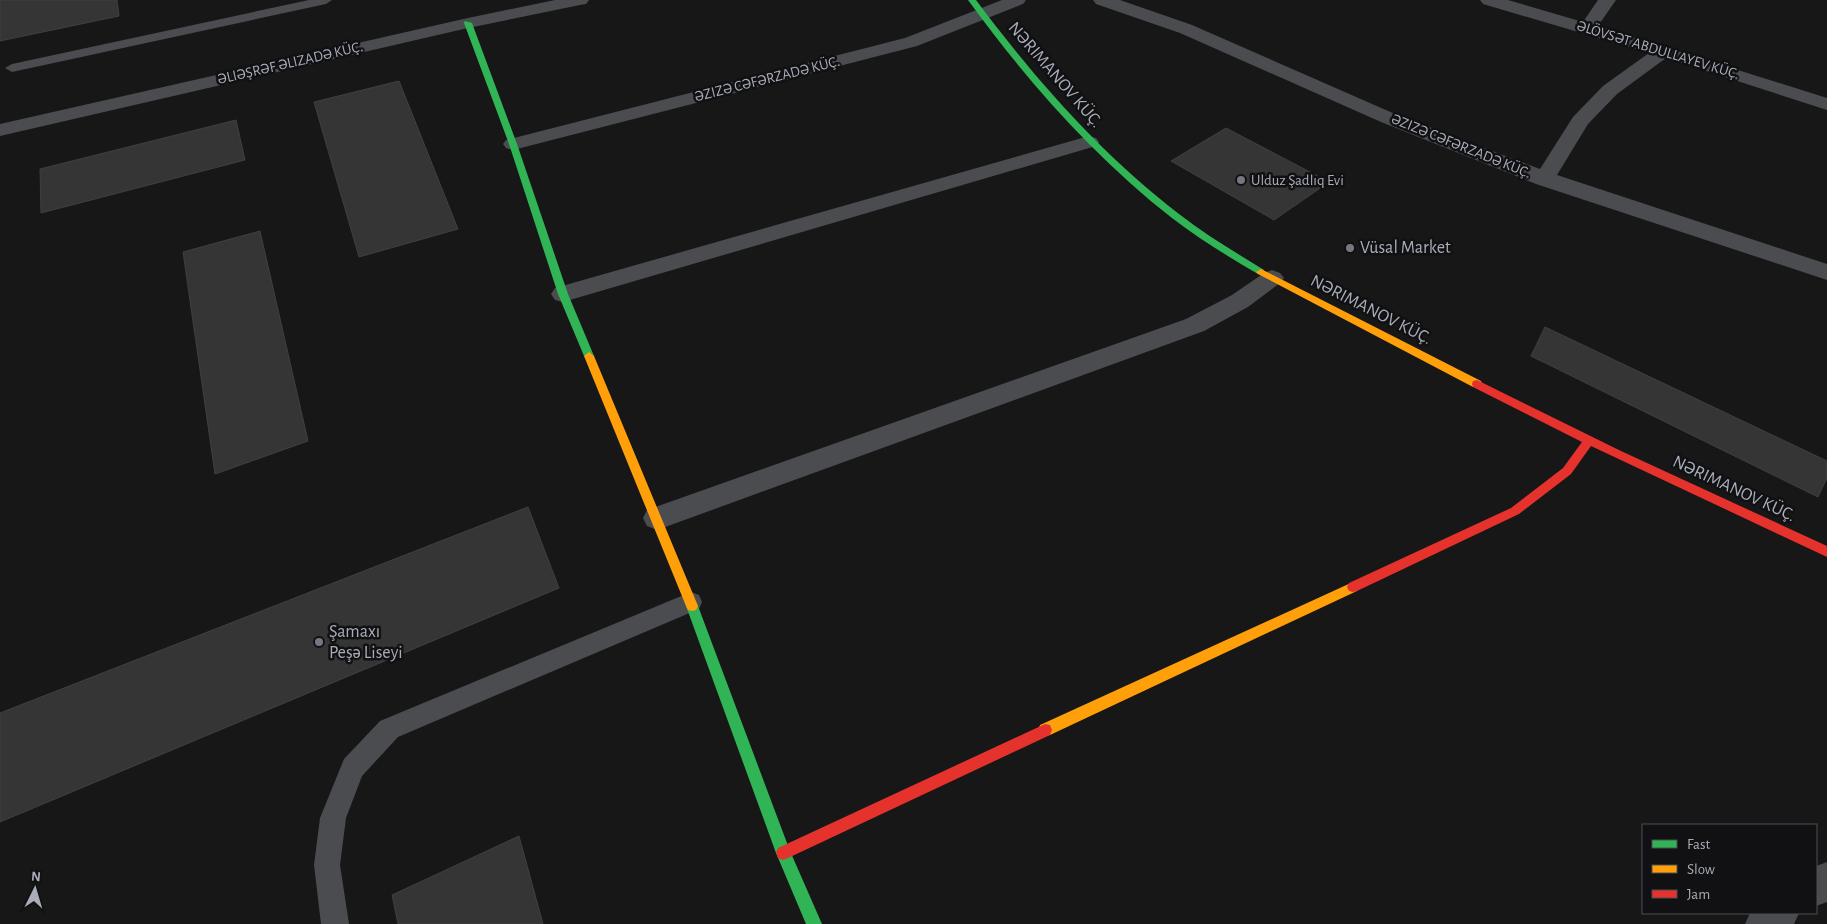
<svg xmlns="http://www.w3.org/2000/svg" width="1827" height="924" viewBox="0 0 1827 924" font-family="'Alegreya Sans',sans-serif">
  <rect width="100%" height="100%" fill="#171717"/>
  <!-- building -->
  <path fill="#353536" stroke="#3f4043" d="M0 0H117L119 16 0 41Z
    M399 81 458 229 359 257 314 102Z
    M236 120 245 160 41 213 40 169Z
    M1226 128 1329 182 1274 220 1171 161Z
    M260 231 308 441 215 474 183 252Z
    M1545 327 1827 461V478L1818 497 1531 356Z
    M528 507 559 588 0 822V713Z
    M519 836 543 924H398L392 895Z"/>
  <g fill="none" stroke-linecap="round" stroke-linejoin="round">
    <!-- lane -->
    <path fill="#4b4c50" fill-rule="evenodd" d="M309 0H332L326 4 12 72 5 68 12 64Z
      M691 592 699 595 702 602 699 609 398 737 362 776 346 818 340 865 349 924H321L314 865 320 818 344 759 380 721Z"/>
    <!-- street -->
    <path fill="#4b4c50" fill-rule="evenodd" d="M555 0H589L586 4 580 5 468 28 0 136V124L468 18Z
      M1002 0H1026L1023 4 917 46 513 150 506 148 503 144 506 140 905 38Z
      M1093 0H1120L1192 25 1395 114 1540 169 1573 117 1603 86 1649 53 1483 4 1480 0H1508L1583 22 1598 0H1616L1598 26 1827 98V110L1666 58 1617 94 1588 124 1557 175 1827 264V280L1536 184 1381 122 1180 33 1096 4Z
      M1089 136 1096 138 1099 142 1096 146 563 302 555 300 551 294 555 288Z
      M1272 270 1280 273 1284 278 1280 283 1248 307 1204 331 657 530 647 526 643 518 647 510 1186 319 1232 295 1264 273Z
      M1827 862V902L1816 906V866Z
      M1750 913H1799L1794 924H1745Z"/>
    <!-- fast -->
    <path fill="#30b455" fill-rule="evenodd" d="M968 0H976C1035 79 1100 153 1179 214 1206 235 1235 252 1264 270V274H1258C1229 257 1199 239 1172 218 1093 156 1027 81 968 0Z
      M465 21 472 23 517 144 568 294 594 356 593 359 589 360 584 356 558 294 509 144 464 23Z
      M692 601 696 602 698 606 790 851 822 924H806L776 853 686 606 688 602Z"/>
    <!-- slow -->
    <path fill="#ff9f0a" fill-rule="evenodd" d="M1261 269 1481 381 1482 384 1481 387H1473L1258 274 1256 272Z
      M589 352 594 356 698 606 696 610 692 611 688 610 686 606 584 356Z
      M1353 582 1357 583 1359 587 1357 591 1050 735 1045 736 1040 735 1038 730 1040 725Z"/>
    <!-- jam -->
    <path fill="#e5322d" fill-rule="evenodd" d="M1477 380 1621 451 1827 546V557L1591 446 1571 474 1519 514 1357 591 1353 592 1349 591 1347 587 1349 583 1511 508 1563 468 1582 442 1473 387 1472 384 1473 381Z
      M1045 724 1050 725 1052 730 1050 735 788 858 783 860 778 858 776 853 778 848Z"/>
  </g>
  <!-- markers -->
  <g fill="#757880" stroke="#111113" stroke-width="2">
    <circle cx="1241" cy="180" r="5"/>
    <circle cx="1350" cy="248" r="5"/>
    <circle cx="319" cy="642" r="5"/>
  </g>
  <g text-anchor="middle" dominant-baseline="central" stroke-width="5" stroke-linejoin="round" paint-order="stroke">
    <!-- far-street labels -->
    <g font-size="15" fill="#a8adb8" stroke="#111113">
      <text transform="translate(1658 50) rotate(17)">ƏLÖVSƏT ABDULLAYEV KÜÇ.</text>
      <text transform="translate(290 63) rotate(-13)">ƏLIƏŞRƏF ƏLIZADƏ KÜÇ.</text>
      <text transform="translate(767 79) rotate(-14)">ƏZIZƏ CƏFƏRZADƏ KÜÇ.</text>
      <text transform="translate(1461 146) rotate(22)">ƏZIZƏ CƏFƏRZADƏ KÜÇ.</text>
    </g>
    <!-- far-poi labels -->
    <g font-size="15" fill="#a8adb8" stroke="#111113" text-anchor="start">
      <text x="1251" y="180">Ulduz Şadlıq Evi</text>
    </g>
    <!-- street labels -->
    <g font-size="18" fill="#a8adb8" stroke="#111113">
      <text transform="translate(1055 75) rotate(49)">NƏRIMANOV KÜÇ.</text>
      <text transform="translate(1371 310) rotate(27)">NƏRIMANOV KÜÇ.</text>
      <text transform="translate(1734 489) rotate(25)">NƏRIMANOV KÜÇ.</text>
    </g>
    <!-- poi labels -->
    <g font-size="18" fill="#a8adb8" stroke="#111113" text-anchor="start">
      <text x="1360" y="248">Vüsal Market</text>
      <text x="329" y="632">Şamaxı<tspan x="329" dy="21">Peşə Liseyi</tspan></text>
    </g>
  </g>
  <!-- legend -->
  <rect x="1642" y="824" width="175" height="90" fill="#111113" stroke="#4d4f55"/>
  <rect x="1652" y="840" width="25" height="8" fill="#30b455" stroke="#4d4f55"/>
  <text x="1687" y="849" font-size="15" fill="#a8adb8">Fast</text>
  <rect x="1652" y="865" width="25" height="8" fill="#ff9f0a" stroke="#4d4f55"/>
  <text x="1687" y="874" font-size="15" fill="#a8adb8">Slow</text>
  <rect x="1652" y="890" width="25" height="8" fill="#e5322d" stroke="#4d4f55"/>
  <text x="1687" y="899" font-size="15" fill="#a8adb8">Jam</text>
  <!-- north arrow -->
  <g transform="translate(35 889) rotate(5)" stroke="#111113" stroke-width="4" paint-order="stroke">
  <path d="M0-4L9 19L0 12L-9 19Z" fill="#a8adb8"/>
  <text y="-8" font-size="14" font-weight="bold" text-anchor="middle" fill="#a8adb8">N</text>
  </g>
</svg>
